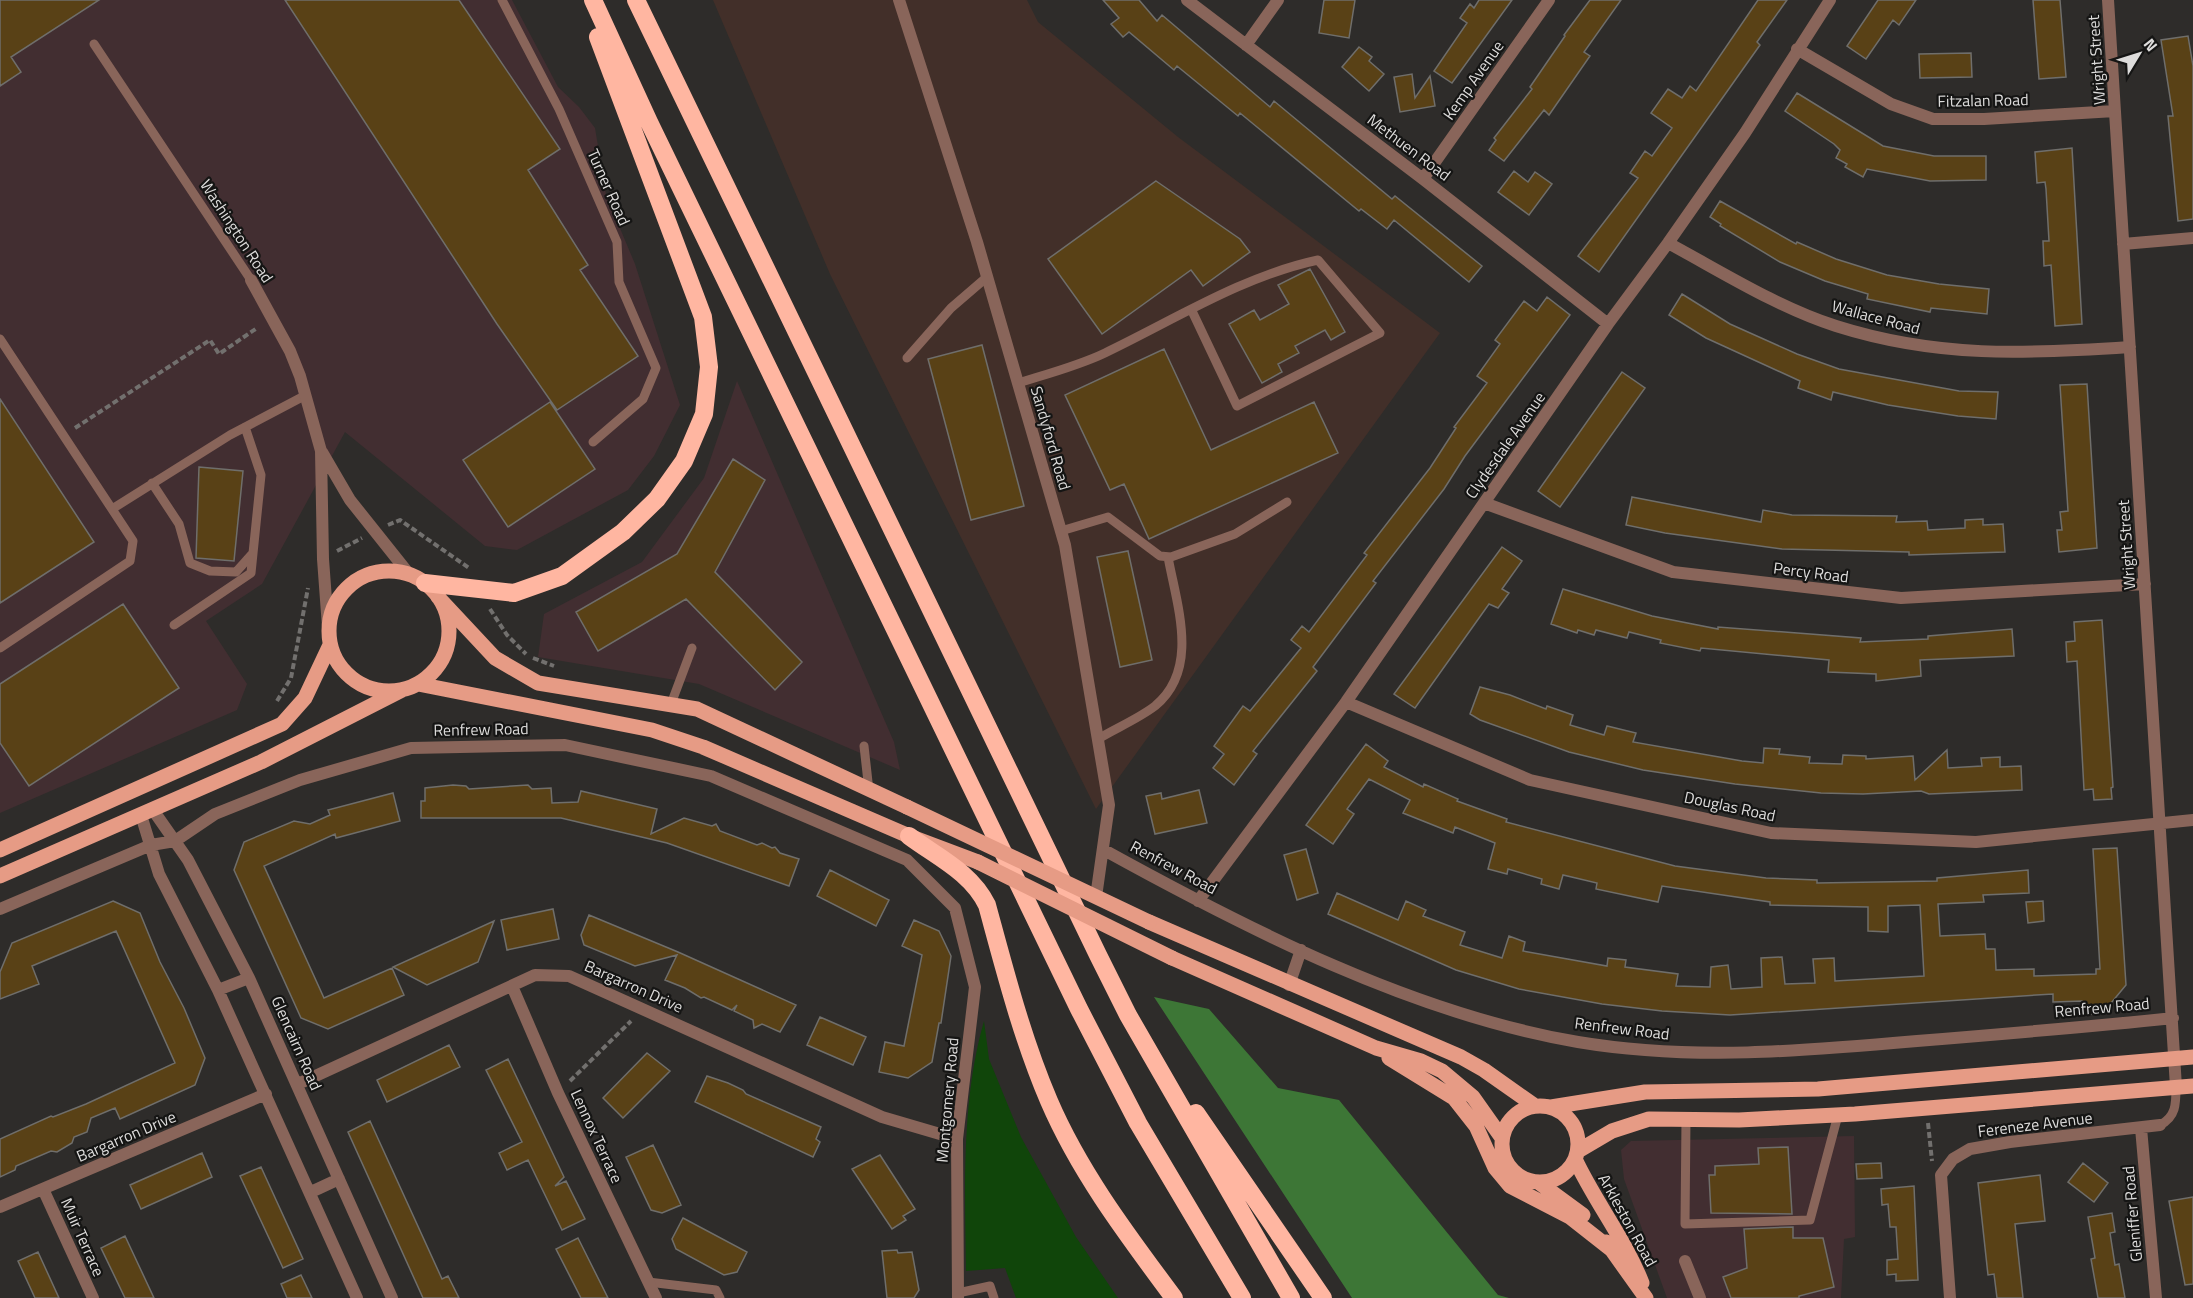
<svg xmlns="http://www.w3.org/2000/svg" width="2193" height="1298" viewBox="0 0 2193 1298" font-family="'Titillium Web',sans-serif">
  <rect width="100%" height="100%" fill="#2e2c2a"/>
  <!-- commercial -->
  <path fill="#422e31" d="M0 0H512L558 87 579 107 595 128 606 195 635 264 680 405 654 456 628 490 517 550 485 546 345 432 262 584 206 621 247 684 237 710 0 813Z
    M737 381 894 742 900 770 699 684 538 657 544 614 642 562 704 478Z
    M1854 1136 1855 1237 1844 1239 1841 1298H1667L1624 1179 1621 1150 1631 1141Z"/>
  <!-- industrial -->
  <path fill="#422f29" d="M713 0H1027L1038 22 1178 137 1440 333 1096 809 830 274Z"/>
  <!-- green -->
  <path fill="#10450a" d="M984 1021 989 1059 1021 1137 1076 1237 1118 1298H1016L1005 1268 966 1271C965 1189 961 1101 984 1021Z"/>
  <!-- forest -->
  <path fill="#3d7636" d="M1154 997 1209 1009 1278 1088 1339 1100 1498 1295 1509 1298H1352Z"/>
  <!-- building -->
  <path fill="#594116" stroke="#6f6e6b" stroke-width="1.5" d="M0 0H99L11 57 21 72 0 86Z
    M285 0H459L560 149 528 170 588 265 580 270 638 356 557 410 497 324Z
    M1103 0H1139L1157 21 1162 15 1270 107 1274 101 1392 199 1395 196 1482 266 1469 282 1394 220 1387 229 1361 209 1359 211 1240 113 1238 116 1177 66 1174 70 1129 32 1123 37 1111 24 1119 18Z
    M1324 0H1355L1349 38 1319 33Z
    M1479 0H1512L1452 83 1434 71 1467 23 1460 18 1470 4 1474 8Z
    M1590 0H1621L1584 52 1590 56 1549 115 1544 110 1504 161 1489 150 1496 140 1494 138 1532 89 1530 87 1565 36 1564 35Z
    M1758 0H1787L1757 42 1760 45 1599 272 1578 256 1638 178 1630 173 1645 151 1652 156 1672 128 1651 113 1668 89 1682 98 1690 86 1696 91Z
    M1878 0H1916L1899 25 1893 20 1866 59 1847 46Z
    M2033 0H2060L2066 77 2039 79Z
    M2188 36 2193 66V219L2178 221 2168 116H2173L2161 40Z
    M1359 47 1372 57 1369 61 1384 74 1369 91 1342 67Z
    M1971 53 1972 77 1920 78 1919 54Z
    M1412 74 1415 98 1430 76 1435 106 1400 112 1394 77Z
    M1797 93 1883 146 1934 156H1986V180L1930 181 1867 169 1863 177 1845 167 1847 164 1836 158 1840 150 1834 144 1785 111Z
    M2072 148 2082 324 2055 326 2051 265 2044 266 2043 241H2049L2046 189 2045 182 2037 183 2035 152Z
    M1514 171 1528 182 1535 172 1552 184 1529 215 1498 192Z
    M1156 181 1240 239 1250 252 1203 286 1191 270 1102 334 1048 259Z
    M1720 201 1796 244 1797 242 1836 259 1887 275 1939 284 1989 289 1987 314 1931 308 1930 312 1867 299 1868 294 1825 281 1780 262 1720 226 1721 224 1710 217Z
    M1310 269 1345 332 1331 340 1325 330 1295 346 1299 353 1278 364 1282 372 1262 383 1229 324 1254 310 1260 320 1289 304 1278 285Z
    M1682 294 1730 324 1797 354 1839 369 1959 391 1998 392 1996 419 1958 416 1888 405 1833 392 1831 400 1798 388 1800 381 1706 338 1669 315Z
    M1547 297 1570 315 1465 456 1444 489 1373 581 1376 583 1313 667 1317 671 1253 751 1257 754 1234 785 1213 768 1224 754 1214 746 1243 706 1250 711 1301 648 1291 640 1302 626 1309 632 1367 555 1364 553 1430 468 1456 428 1454 427 1487 383 1477 376 1500 344 1495 340 1524 301 1537 311Z
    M982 345 1024 506 971 520 928 359Z
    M1164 349 1211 450 1314 402 1338 453 1149 539 1124 484 1110 490 1065 395Z
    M1622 372 1645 388 1560 507 1538 491Z
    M2087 384 2097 548 2059 552 2057 530H2062L2060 512 2068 511 2060 385Z
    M0 399 94 542 0 603Z
    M550 402 595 469 508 527 463 460Z
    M733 459 765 480 715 572 802 662 775 690 686 599 598 651 576 612 677 554Z
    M199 467 243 471 234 561 196 558Z
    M1632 497 1761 522 1763 510 1792 515 1897 516 1896 522 1927 521 1928 530 1965 528V520L1983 519V525L2003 524 2005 552 1909 555V552L1782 549 1665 533 1626 525Z
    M1502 547 1522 561 1502 589 1509 593 1498 608 1489 604 1415 708 1394 694Z
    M1128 551 1152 660 1120 667 1097 557Z
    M1563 589 1652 616 1718 629V627L1861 638 1860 642 1928 639V636L2012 629 2014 656 1920 660 1921 676 1876 681V674L1828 672 1829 660 1701 648 1700 651 1660 643 1661 640 1629 632 1627 638 1596 630 1594 635 1578 630 1577 633 1551 624Z
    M123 604 179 688 29 786 0 743V684Z
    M2102 620 2113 787 2111 788 2112 799 2094 800 2093 789 2084 790 2077 661 2067 662 2066 642 2075 641 2074 622Z
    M1480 687 1510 695 1546 709 1547 706 1573 715 1570 725 1604 735 1607 726 1636 733 1633 742 1742 761 1763 763 1764 748 1780 749 1779 754 1810 757 1809 763 1842 764 1843 755 1866 756V759L1913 756 1915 780 1947 750 1948 768 1982 766 1981 758 2000 757V767L2021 766 2022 790 1929 794 1921 791 1863 794 1821 793 1735 784 1643 770 1569 752 1480 720 1470 714Z
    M1366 744 1388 761 1384 767 1423 787 1424 784 1458 799 1457 801 1507 819 1506 822 1675 866 1766 878 1817 880V883L1937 881V878L2028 870 2029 893 1983 895 1984 902 1938 904 1940 936 1985 934 1986 949H1995L1996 970 2034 969V976L2096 974V969H2100L2093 849 2117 848 2126 985 2102 1014H2083L2082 1001 2053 1002V994L1730 1015 1662 1011 1602 1004 1519 989 1456 970 1328 914 1337 893 1398 920 1406 901 1426 910 1423 916 1465 932 1460 945 1502 958 1509 936 1525 942 1523 951 1607 966 1608 958 1626 960 1625 967 1678 974 1676 986 1710 987 1711 967 1728 965 1731 989 1762 987 1761 958 1782 957 1785 984 1815 983 1813 959 1834 958 1835 981 1924 976 1920 905 1888 906V932L1868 931V907L1770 905V902L1662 886 1658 902 1596 889 1597 883 1563 875 1559 889 1541 884 1542 879 1508 869 1507 874 1488 869 1495 843 1455 827 1453 833 1403 813 1410 800 1369 779 1347 809 1354 814 1333 844 1306 825Z
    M453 785 466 786 469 789 528 785 532 789 551 788 552 803 578 802 581 791 657 809 651 834 684 818 712 826 716 824 720 831 757 845 762 843 772 848 775 847 780 853 799 859 789 886 667 843 561 818H421V801H425V788Z
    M1199 790 1207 823 1155 834 1146 796 1161 793 1162 799Z
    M393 793 400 821 336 838 335 834 264 866 324 998 392 968 404 995 328 1029 301 1018 234 870 244 842 294 821 310 824 330 815 328 810Z
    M1306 849 1318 893 1297 900 1284 855Z
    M830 870 889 900 876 926 817 896Z
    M113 901 140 913 160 962 184 1008 205 1058 195 1085 120 1119 115 1108 91 1118 87 1132 74 1137 72 1143 57 1152 51 1151 16 1166 15 1170 0 1177V1139L51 1116 53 1117 86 1104 175 1063 116 931 32 966 39 984 0 999V972L12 943Z
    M2043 901 2044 921 2028 923 2026 902Z
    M553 909 559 939 507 950 501 920Z
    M589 915 678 952 796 1005 780 1032 762 1024 754 1028 753 1020 734 1011 737 1005 732 1010 704 997 701 998 685 988 665 980 677 955 635 966 584 945 581 935Z
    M914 920 939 931 951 956 941 1023H939L932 1062 908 1078 879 1072 885 1042 904 1046 922 955 902 946Z
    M494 921 478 962 427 985 393 967Z
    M820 1017 866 1037 853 1065 807 1045Z
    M449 1045 460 1067 387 1102 377 1080Z
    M647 1053 670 1071 623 1118 603 1098Z
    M508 1059 564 1177 555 1186 566 1181 585 1219 562 1230 528 1160 507 1170 499 1153 522 1142 486 1070Z
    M707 1076 728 1083 743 1090 746 1094 821 1127 816 1139 820 1142 813 1157 695 1102Z
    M370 1121 442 1279 448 1276 459 1298H423L348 1132Z
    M653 1145 681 1205 662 1213 651 1210 626 1157Z
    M1788 1147 1792 1214 1711 1213 1709 1175H1715V1166L1759 1164 1758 1148Z
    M202 1153 212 1177 141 1209 130 1185Z
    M880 1155 915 1209 903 1216 906 1220 892 1229 852 1169Z
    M1881 1163 1882 1178 1857 1179 1856 1164Z
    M2083 1163 2108 1183 2094 1202 2068 1182Z
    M261 1167 303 1259 283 1268 240 1176Z
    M2040 1175 2045 1221 2015 1224 2023 1298H1997L1994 1274 1988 1275 1978 1183Z
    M1914 1186 1918 1280 1896 1281V1274L1887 1275V1260L1898 1259 1896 1227H1890L1888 1204 1882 1205 1881 1189Z
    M2193 1197V1284L2185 1285 2169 1201Z
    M2112 1213 2115 1232 2110 1233 2115 1265 2119 1264 2125 1298H2098L2091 1259 2095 1258 2088 1217Z
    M683 1218 747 1252 737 1272 724 1275 676 1249 672 1239Z
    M1793 1227V1238H1823L1834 1287 1799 1296V1298H1731L1723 1277 1747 1268 1744 1229Z
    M125 1236 154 1298H125L101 1248Z
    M578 1238 608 1298H581L556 1249Z
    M897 1250 898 1253 912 1252 919 1290 914 1298H887L882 1251Z
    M38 1252 59 1298H35L18 1261Z
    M301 1275 312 1298H287L281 1284Z"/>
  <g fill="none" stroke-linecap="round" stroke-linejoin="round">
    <!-- path -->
    <path stroke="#72706e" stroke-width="4" stroke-dasharray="6 3" stroke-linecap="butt" d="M75 428 210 340 219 354 257 328
      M388 525 400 520 469 568
      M337 551 362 538
      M490 609 507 635 526 654
      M533 658 554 666
      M277 701 291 678 308 588
      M570 1081 631 1021
      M1928 1123 1932 1161"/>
    <!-- service -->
    <path stroke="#89655a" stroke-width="9" d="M502 0 559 109 617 242 619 282 656 368 643 399 593 442
      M94 44 251 280
      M0 339 133 541 130 561 0 648
      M907 358 951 308 987 277
      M1018 383C1047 374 1078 366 1105 353 1174 320 1243 276 1318 260L1380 333 1237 406 1192 311
      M152 483 179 524 190 563 210 571 236 572 253 553
      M112 509 230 435 306 395
      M1061 531 1108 517 1160 556 1171 557 1235 534 1287 502
      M174 625 251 573 261 475 245 427
      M671 704 692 648
      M1098 739C1116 728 1138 719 1155 706 1200 669 1177 606 1168 557
      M864 746 869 791
      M1686 1119 1685 1224 1810 1220 1838 1115
      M2160 1125C2176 1117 2176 1104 2176 1087
      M648 1282 716 1290 720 1298
      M958 1293 990 1286 994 1298"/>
    <!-- minor -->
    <path stroke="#89655a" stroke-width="12" d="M899 0 977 242 1065 545 1109 805 1096 897
      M1187 0 1423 179 1608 324
      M2108 0 2176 1087
      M1246 45 1278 0
      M1797 49 1891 104 1933 119H1984L2115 111
      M1423 179 1549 0
      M1668 243C1722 272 1777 307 1836 326 1937 358 2025 354 2130 347
      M2123 244 2193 238
      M251 280 290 351 300 376 321 451 323 559 328 627
      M322 452 350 500 409 574
      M1484 503 1673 572 1901 598 2145 584
      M1346 702 1530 780 1771 833 1976 842 2193 820
      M153 810 188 860 249 978 392 1298
      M141 815 159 874 218 990 357 1298
      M1104 850C1249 930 1414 1014 1578 1042 1691 1061 1804 1051 1917 1041 2003 1034 2088 1027 2173 1018
      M1198 901 1346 702 1608 324 1668 243 1745 133 1830 0
      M0 909 151 845 175 841 215 814 300 780 411 748 565 745 711 776 907 860 955 908 975 987 957 1139 958 1298
      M1289 985 1301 950
      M512 986 558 1093 656 1298
      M218 990 249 978
      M298 1084 535 975 569 976 882 1117 957 1139
      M2141 1128 2156 1298
      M43 1189 93 1298
      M311 1192 339 1179
      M0 1207 266 1094
      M1685 1261 1700 1298
      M1950 1298 1941 1175 1953 1159 1970 1149 2010 1142 2160 1125"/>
    <!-- primary -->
    <path stroke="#e69b85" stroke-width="15" d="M329 631a60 60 0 1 1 120 0a60 60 0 1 1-120 0Z
      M438 597 495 658 538 683 697 709 907 807
      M418 684 652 730 703 747 909 836 978 862
      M0 850 282 724 305 698 330 645
      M0 876 261 762 402 690
      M1149 922 1461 1057 1484 1070 1535 1106
      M1172 958 1376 1048 1421 1061 1442 1071 1473 1097 1502 1138
      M1389 1058 1454 1098 1476 1126 1495 1168 1510 1186 1570 1217 1612 1250
      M1502 1144a38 38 0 1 1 76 0a38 38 0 1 1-76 0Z
      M1551 1107 1645 1092 1818 1089 2193 1057
      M1578 1151 1612 1131 1649 1119 1739 1120 1855 1114 2193 1086
      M1575 1159C1595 1202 1625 1239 1642 1283
      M1538 1182 1583 1215
      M1606 1242 1646 1298"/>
    <!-- motorway -->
    <path stroke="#ffb6a1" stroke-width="18" d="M593 0 649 122 1079 1009 1138 1123 1242 1298
      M636 0 1098 955 1128 1015 1291 1298
      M425 583 514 593 562 576 623 532 657 499 684 461 704 414 709 367 703 317 598 37
      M909 836C937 857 971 872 987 905 1005 971 1022 1038 1049 1101 1080 1173 1128 1236 1174 1298
      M1196 1113 1323 1298"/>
    <!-- primary-bridge -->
    <path stroke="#e69b85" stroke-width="15" d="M907 807 1149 922
      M978 862 1172 958"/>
  </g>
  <g text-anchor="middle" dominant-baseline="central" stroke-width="4.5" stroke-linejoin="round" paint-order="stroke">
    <!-- street labels -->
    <g font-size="16" fill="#dddcdb" stroke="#151514">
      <text transform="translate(2096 60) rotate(-94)">Wright Street</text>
      <text transform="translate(1473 80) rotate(-55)">Kemp Avenue</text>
      <text transform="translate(1983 100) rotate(-1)">Fitzalan Road</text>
      <text transform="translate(1409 147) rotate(37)">Methuen Road</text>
      <text transform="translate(609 187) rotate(66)">Turner Road</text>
      <text transform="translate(237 231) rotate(57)">Washington Road</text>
      <text transform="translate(1876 317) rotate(15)">Wallace Road</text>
      <text transform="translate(1051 438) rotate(74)">Sandyford Road</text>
      <text transform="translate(1505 445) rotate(-55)">Clydesdale Avenue</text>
      <text transform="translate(2126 545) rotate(-94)">Wright Street</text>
      <text transform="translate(1811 572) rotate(7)">Percy Road</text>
      <text transform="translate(481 729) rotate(-1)">Renfrew Road</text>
      <text transform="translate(1730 806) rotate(12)">Douglas Road</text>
      <text transform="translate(1174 867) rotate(28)">Renfrew Road</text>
      <text transform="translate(634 986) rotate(24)">Bargarron Drive</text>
      <text transform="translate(2102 1007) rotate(-5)">Renfrew Road</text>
      <text transform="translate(1622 1028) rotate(7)">Renfrew Road</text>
      <text transform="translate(297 1043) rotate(66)">Glencairn Road</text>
      <text transform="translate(947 1100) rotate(-85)">Montgomery Road</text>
      <text transform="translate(2035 1124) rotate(-7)">Fereneze Avenue</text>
      <text transform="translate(126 1136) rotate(-23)">Bargarron Drive</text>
      <text transform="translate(597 1136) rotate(65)">Lennox Terrace</text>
      <text transform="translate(2132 1214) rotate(-95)">Gleniffer Road</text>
      <text transform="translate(1628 1220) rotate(61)">Arkleston Road</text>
      <text transform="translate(83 1237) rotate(66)">Muir Terrace</text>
    </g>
  </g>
  <!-- north arrow -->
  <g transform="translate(2139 54) rotate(52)" stroke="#151514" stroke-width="4.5" paint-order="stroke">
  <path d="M0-4.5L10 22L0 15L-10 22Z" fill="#dddcdb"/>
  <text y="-9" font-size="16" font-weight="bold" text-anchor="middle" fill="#dddcdb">N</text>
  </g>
</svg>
